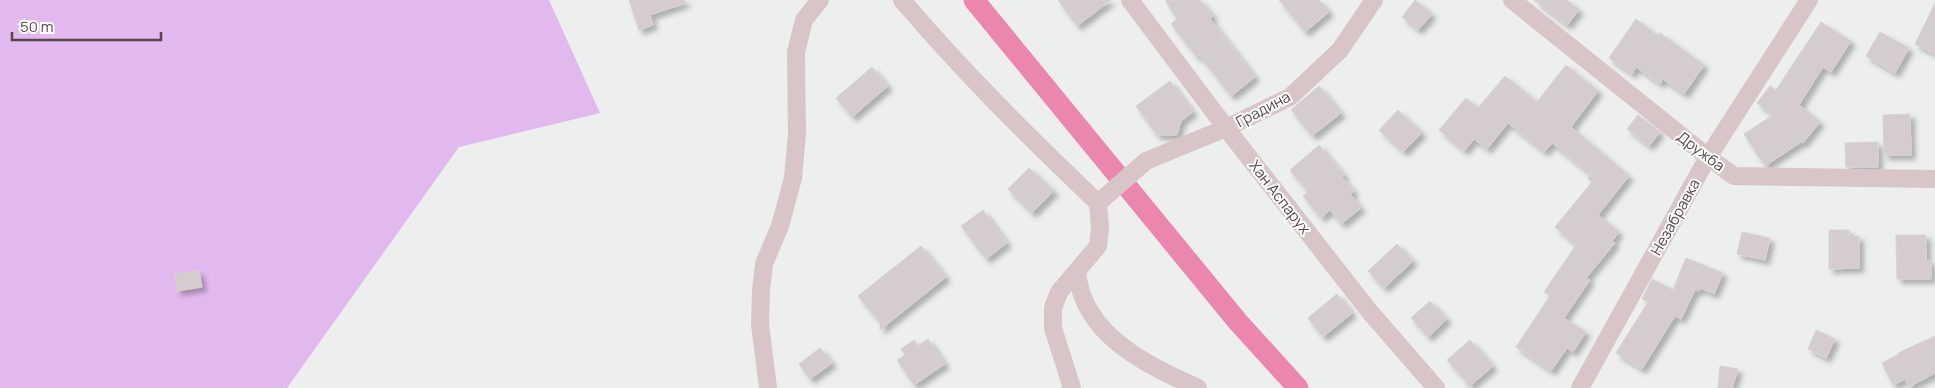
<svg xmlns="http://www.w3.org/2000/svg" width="1935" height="388" viewBox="0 0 1935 388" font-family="Manrope,sans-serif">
  <defs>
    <filter id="shadow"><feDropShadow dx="4.5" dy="4.5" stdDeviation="2.5" flood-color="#0004"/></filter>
  </defs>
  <rect width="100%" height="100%" fill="#ecefed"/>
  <!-- green -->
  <path fill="#e2b9ee" d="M0 0H549L600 113 459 147 287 388H0Z"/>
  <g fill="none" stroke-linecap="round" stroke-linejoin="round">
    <!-- canal -->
    <path stroke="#eb86af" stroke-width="21" d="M974 0 1238 322 1298 388"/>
  </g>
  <!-- building -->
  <path fill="#d4cccd" stroke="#d8d1d0" filter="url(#shadow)" d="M629 0H685V3L650 15 653 25 639 30Z
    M1058 0H1111L1077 26Z
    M1165 0H1200L1213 16 1210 19 1255 77 1231 96 1199 55 1197 57 1171 24 1177 19Z
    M1279 0H1319L1329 12 1305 32Z
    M1415 0 1432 14 1418 30 1402 17Z
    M1534 0H1567L1579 10 1567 25Z
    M1935 3V54L1915 44Z
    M1636 19 1658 36 1660 33 1704 65 1684 94 1663 79 1660 84 1636 67 1632 74 1609 58Z
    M1821 22 1851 41 1831 72 1823 67 1799 105 1820 122 1803 143 1801 142 1765 166 1744 134 1773 115 1757 103 1770 86 1776 90Z
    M1880 32 1909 48 1895 73 1866 56Z
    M1566 65 1598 91 1571 127 1629 176 1598 215 1619 232 1612 241 1615 243 1586 278 1590 280 1564 318 1586 332 1573 352 1567 348 1551 371 1516 347 1550 296 1544 292 1576 245 1555 227 1592 182 1588 179 1591 175 1552 143 1544 152 1508 123 1487 149 1474 139 1464 151 1439 130 1466 98 1478 108 1505 76 1537 102Z
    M872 67 888 86 852 117 836 98Z
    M1170 81 1193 112 1181 121 1177 135H1157L1136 106Z
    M1319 86 1341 113 1312 136 1291 110Z
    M1398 110 1422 133 1403 152 1379 130Z
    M1910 114 1911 155H1884L1883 115Z
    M1638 115 1660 132 1649 146 1627 129Z
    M1878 142V167H1846L1845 143Z
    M1319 145 1344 175 1342 177 1354 191 1350 194 1361 208 1341 224 1330 210 1321 218 1303 196 1308 192 1290 170Z
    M1029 168 1054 191 1032 213 1008 189Z
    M983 210 1007 243 986 259 961 226Z
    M1829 230H1849V237L1859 236V268L1829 269Z
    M1742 232 1770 238 1765 260 1737 254Z
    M1896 235H1926V261H1931V279H1897Z
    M1397 244 1413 261 1384 288 1368 271Z
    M921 246 946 277 880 330V322L858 296Z
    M1686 258 1723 273 1714 294 1700 288 1699 291 1695 290 1681 319 1675 316 1642 369 1616 353 1648 302 1642 299 1652 279 1673 290Z
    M199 271 202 287 177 291 175 274Z
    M1337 294 1352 313 1323 337 1308 318Z
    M1430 301 1447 319 1428 337 1411 318Z
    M1816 330 1835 339 1826 358 1808 349Z
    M1935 336V373L1909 387 1905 379 1893 385 1882 363 1899 354 1898 353Z
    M928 339 945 364 914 385 897 360 905 355 901 349 914 340 918 346Z
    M1470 340 1493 366 1470 386 1447 360Z
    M820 348 832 363 810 379 799 364Z
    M1720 366 1738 369 1732 388H1718Z"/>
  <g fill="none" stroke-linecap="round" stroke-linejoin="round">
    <!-- minor -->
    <path stroke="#d7c5c8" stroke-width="18" d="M902 0C963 72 1030 138 1098 203L1100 229 1098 246 1059 292 1053 308V328L1072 388
      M1130 0 1226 128 1370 312 1436 388
      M1512 0 1708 157 1734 176 1935 179
      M1098 203 1146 161 1226 128 1290 97 1340 50 1374 0
      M1077 271C1082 335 1147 365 1198 388
      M768 388 760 324 761 291 764 264 780 226 793 178 797 134 796 52 804 20 820 0
      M1580 388 1708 157 1809 0"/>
  </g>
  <g text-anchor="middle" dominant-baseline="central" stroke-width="4" stroke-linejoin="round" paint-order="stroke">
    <!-- street labels -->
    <g font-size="15" fill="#594548" stroke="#fff">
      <text transform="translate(1263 109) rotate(-28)">Градина</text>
      <text transform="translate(1701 151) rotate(37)">Дружба</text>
      <text transform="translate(1280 197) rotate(52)">Хан Аспарух</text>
      <text transform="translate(1675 217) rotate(-61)">Незабравка</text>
    </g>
  </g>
  <!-- scale -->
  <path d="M12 32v8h149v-8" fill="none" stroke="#594548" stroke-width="2.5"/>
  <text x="20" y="32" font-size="15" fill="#594548" stroke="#ffffff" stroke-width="4" paint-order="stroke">50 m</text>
</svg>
